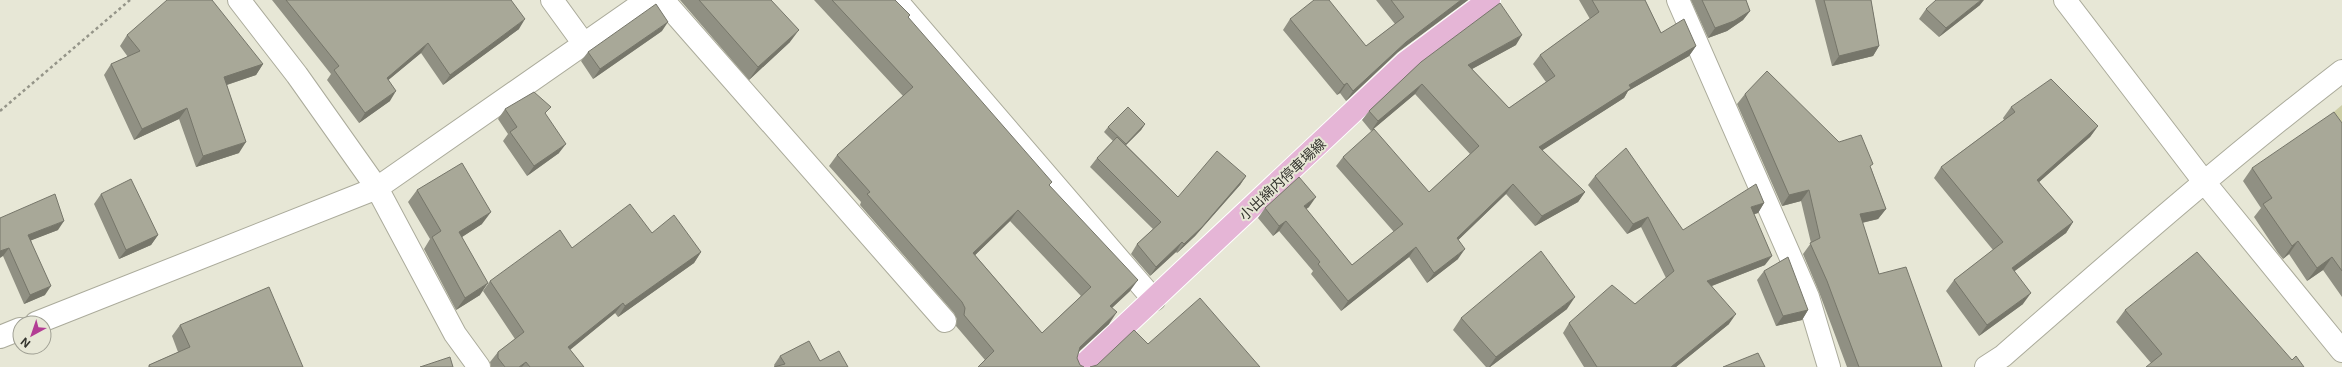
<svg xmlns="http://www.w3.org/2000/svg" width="2342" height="367" viewBox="0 0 2342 367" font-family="Inter,'Noto Sans JP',sans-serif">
  <rect width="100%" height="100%" fill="#e7e7d6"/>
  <!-- green -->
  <path fill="#cdcea6" d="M2342 105V135L2329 116Z"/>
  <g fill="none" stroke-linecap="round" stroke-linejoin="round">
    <!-- minor casing -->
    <g stroke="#abab9b" stroke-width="24">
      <path id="minor" d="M239 0 297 75 377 188 455 334 479 367
        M552 0 584 44
        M663 0 945 321
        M896 0 1154 300
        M1678 0 1808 297 1829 367
        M2065 0 2205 183 2342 351
        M36 323 377 188 647 0
        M0 337 20 329
        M1986 367 2003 356C2114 259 2225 161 2342 71"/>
    </g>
    <!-- major casing -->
    <g stroke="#fff" stroke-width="24">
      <path id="major" d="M1081 367 1406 62 1489 0"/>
    </g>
    <!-- path -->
    <path stroke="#959589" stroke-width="2.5" stroke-dasharray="3 3" stroke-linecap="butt" d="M0 111 130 0"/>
    <!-- minor -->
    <use href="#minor" stroke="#fff" stroke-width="22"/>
    <!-- major -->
    <use href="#major" stroke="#e5b5d6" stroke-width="22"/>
  </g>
  <!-- wall -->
  <path fill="#909083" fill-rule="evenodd" d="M272 0H511L519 29 443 85 421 53 388 80 390 101 359 123 327 80 331 74Z
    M680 0H771L790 42 749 80Z
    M814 0H895L910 15 908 18 1049 186 1130 291 1112 308 1109 324 1078 352 985 360 956 326 957 319 954 313 860 205 861 202 829 166 837 155 903 96ZM1010 221 1081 296 1042 333 975 255Z
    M1376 0H1468L1398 52 1346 101 1340 93 1337 95 1283 30 1290 19 1366 46 1395 24Z
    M1579 0H1645L1661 33 1696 46 1689 56 1628 91 1624 98 1542 150 1585 192 1578 202 1535 226 1506 194 1458 240V259L1427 283 1409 257 1341 311 1311 274 1313 271 1279 231 1273 236 1258 218 1265 208 1309 207 1306 209 1352 265 1394 232 1336 166 1343 157 1429 192 1470 154 1415 94 1371 131 1362 120 1369 111 1421 62 1516 45 1472 69 1509 108 1546 82 1533 64 1540 55 1590 19Z
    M1691 0H1746L1750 11 1743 20 1727 31 1708 38Z
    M1815 0H1871L1879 46 1873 56 1832 66Z
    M1980 5 1939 37 1919 19 1926 9Z
    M662 31 593 79 581 61 588 52Z
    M127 35 263 64 256 75 227 85 239 153 196 167 179 119 134 140 104 75 111 64 128 57 120 46Z
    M1745 94 1839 142 1871 168 1886 209 1878 219 1862 223 1879 274 1942 367H1847L1819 292 1803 254 1811 243 1801 201 1782 206 1737 104Z
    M2011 107 2098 126 2090 137 2039 182 2073 222 2066 233 2014 271 2023 304 1979 336 1946 291 1954 280 1993 250 1934 178 1941 167 2004 120 2003 118Z
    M505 109 546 115 559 153 527 176 503 141 508 134 498 119Z
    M2342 123V297L2323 270 2307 281 2289 254 2283 259 2278 253 2254 217 2261 208 2243 181 2252 168Z
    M1145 124 1141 130 1126 145 1178 197 1246 176 1240 185 1195 236 1177 253 1176 252 1150 276 1131 254 1137 244 1153 229 1090 167 1097 158 1113 141 1104 132 1108 127Z
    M1595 176 1683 230 1764 203 1758 213 1754 214 1765 265 1712 286 1729 324 1676 367H1584L1563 333 1569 323 1635 304 1666 278 1641 227 1627 234 1588 185Z
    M417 190 482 224 462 237 480 295 456 310 424 249 430 239 408 202Z
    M101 194 158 235 151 245 119 259 94 204Z
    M0 218 58 230 31 240 45 295 24 304 3 256Z
    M652 233 701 252 694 263 618 317 615 313 570 350 584 367H491L490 362 498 352 515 339 483 291 490 281 572 248Z
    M1764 271 1808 310 1802 320 1776 326 1757 280Z
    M1567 309 1490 367H1486L1453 330 1461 318Z
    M2125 310 2292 360 2151 363 2116 322Z
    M180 325 303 367H148L149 365 178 352 172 336Z
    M780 356 820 361 775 367 774 365Z"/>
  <!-- shaded-wall -->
  <path fill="#76766a" d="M1461 0H1468L1398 52 1346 101 1353 91 1406 42Z
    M1981 0H1984L1980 5 1939 37 1946 28Z
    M1750 11 1743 20 1727 31 1708 38 1715 28Z
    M525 19 519 29 443 85 450 75Z
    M668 22 662 31 593 79 600 69Z
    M799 30 790 42 749 80 758 67Z
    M1522 35 1516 45 1461 75 1468 65Z
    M428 43 421 53 380 87 387 78Z
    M1696 46 1689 56 1628 91 1624 98 1532 157 1539 147 1629 85Z
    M1879 46 1873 56 1832 66 1839 56Z
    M263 64 256 75 217 88 224 77Z
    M1347 83 1340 93 1337 95 1344 85Z
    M1422 84 1415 94 1371 131 1378 121Z
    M396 91 390 101 359 123 365 113Z
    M187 108 179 119 134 140 142 129Z
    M1145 124 1141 130 1122 149 1126 144Z
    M2098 126 2090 137 2029 191 2037 180Z
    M246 142 239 153 196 167 203 156Z
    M566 144 559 153 527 176 534 166Z
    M1246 176 1240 185 1195 236 1177 253 1184 244Z
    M1513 184 1506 194 1450 248 1457 238Z
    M1809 190 1801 201 1782 206 1789 195Z
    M1585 192 1578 202 1535 226 1542 216Z
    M1316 197 1309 207 1297 216 1304 206Z
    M1764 203 1758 213 1745 217 1751 207Z
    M1886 209 1878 219 1852 225 1860 214Z
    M1018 210 1010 221 966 264 973 253Z
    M491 212 482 224 451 244 459 232Z
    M1648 217 1641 227 1627 234 1633 224Z
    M64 221 58 230 22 244 28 235Z
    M1286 221 1279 231 1273 236 1279 226Z
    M2073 222 2066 233 2004 279 2012 268Z
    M158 235 151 245 119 259 126 250Z
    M2298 241 2289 254 2283 259 2292 246Z
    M1182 242 1176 252 1150 276 1156 267Z
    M1416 247 1409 257 1341 311 1348 301Z
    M9 248 3 256 0 258V251Z
    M1465 249 1458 259 1427 283 1434 273Z
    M701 252 694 263 618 317 625 306Z
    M1772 256 1765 265 1701 290 1707 281Z
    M2332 257 2323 270 2307 281 2317 268Z
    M1138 280 1130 291 1102 317 1110 306Z
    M488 283 480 295 456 310 465 298Z
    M51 286 45 295 24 304 30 295Z
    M2031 293 2023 304 1979 336 1987 325Z
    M1575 297 1567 309 1490 367H1489L1496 357Z
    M623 303 615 313 561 357 568 347Z
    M1808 310 1802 320 1776 326 1783 316Z
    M1117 312 1109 324 1072 358 1080 347Z
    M1736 314 1729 324 1676 367H1671Z
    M526 362 522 367H519Z"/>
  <!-- building -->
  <path fill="#a8a898" stroke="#76766a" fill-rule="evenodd" d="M167 0H212L263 64 224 77 246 142 203 156 187 108 142 129 111 64 140 51 127 35Z
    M286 0H511L525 19 450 75 428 43 387 78 396 91 365 113 334 70 339 66Z
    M699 0H771L799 30 758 67Z
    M832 0H895L910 15 908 17 1052 182 1049 185 1138 280 1110 306 1117 312 1080 347 1077 358 1080 365 1084 367H978L994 351 964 315 965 308 962 302 867 194 870 192 837 155 913 87ZM1018 210 1091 287 1042 333 973 253Z
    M1314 0H1329L1366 46 1404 17 1391 0H1461L1406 42 1353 91 1347 83 1344 85 1290 19Z
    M1592 0H1645L1661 33 1684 19 1696 46 1629 85 1631 88 1539 147 1585 192 1542 216 1513 184 1457 238 1465 249 1434 273 1416 247 1348 301 1318 264 1320 262 1286 221 1279 226 1265 208 1299 177 1316 197 1304 206 1352 265 1403 224 1343 157 1374 129 1429 192 1479 146 1422 84 1378 121 1369 111 1421 62 1500 3 1522 35 1468 65 1509 108 1555 76 1540 55 1599 12Z
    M1702 0H1746L1750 11 1734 21 1715 28Z
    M1824 0H1871L1879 46 1839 56Z
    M1936 0H1981L1946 28 1926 9Z
    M656 4 668 22 600 69 588 52Z
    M1767 71 1839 142 1861 135 1873 164 1870 166 1886 209 1860 214 1879 274 1906 267 1942 367H1859L1827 281 1810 243 1820 238 1809 190 1789 195 1745 94Z
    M2051 79 2098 126 2037 180 2073 222 2012 268 2031 293 1987 325 1954 280 2003 242 1941 167 2015 112 2011 107Z
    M534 92 551 107 545 113 566 144 534 166 510 132 517 127 505 109Z
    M1128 107 1145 124 1126 144 1108 127Z
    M2334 112 2342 123V271L2332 257 2317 268 2298 241 2292 246 2288 240 2263 204 2272 198 2252 168Z
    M1117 137 1178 197 1217 151 1246 176 1202 227 1184 244 1182 242 1156 267 1137 244 1161 222 1097 158Z
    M1626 148 1683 230 1756 184 1764 203 1751 207 1772 256 1707 281 1736 314 1671 367H1597L1569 323 1612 285 1635 304 1674 271 1648 217 1633 224 1595 176Z
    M462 163 491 212 459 232 488 283 465 298 432 237 441 231 417 190Z
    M131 179 158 235 126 250 101 194Z
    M55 194 64 221 28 235 51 286 30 295 9 248 0 251V218Z
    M630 204 652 233 674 215 701 252 625 306 623 303 568 347 584 367H530L526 362 519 367H505L498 358V352L524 332 490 281 560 230 572 248Z
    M1541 251 1575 297 1496 357 1461 318Z
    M2197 252 2292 360 2296 356 2304 367H2146L2162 354 2125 310Z
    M1788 257 1808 310 1783 316 1764 271Z
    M269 287 303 367H150L149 365 190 347 180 325Z
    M1200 298 1260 367H1090L1097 365 1134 330 1148 344Z
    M809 341 820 361 839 351 848 367H774L785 364 780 356Z
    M1758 353 1765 367H1723Z
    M450 357 453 367H420Z"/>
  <g text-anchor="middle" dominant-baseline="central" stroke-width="4" stroke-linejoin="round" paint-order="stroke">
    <!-- street labels -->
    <g font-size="14" fill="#34342e" stroke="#e7e7d6">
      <text transform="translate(1282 179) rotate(-43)">小出綿内停車場線</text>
    </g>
  </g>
  <!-- north arrow -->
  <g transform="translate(32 335) rotate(220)"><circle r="19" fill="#e7e7d6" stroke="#9f9f93"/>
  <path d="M0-3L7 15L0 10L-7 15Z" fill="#b33d94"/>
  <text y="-6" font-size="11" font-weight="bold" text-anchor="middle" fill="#34342e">N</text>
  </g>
</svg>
